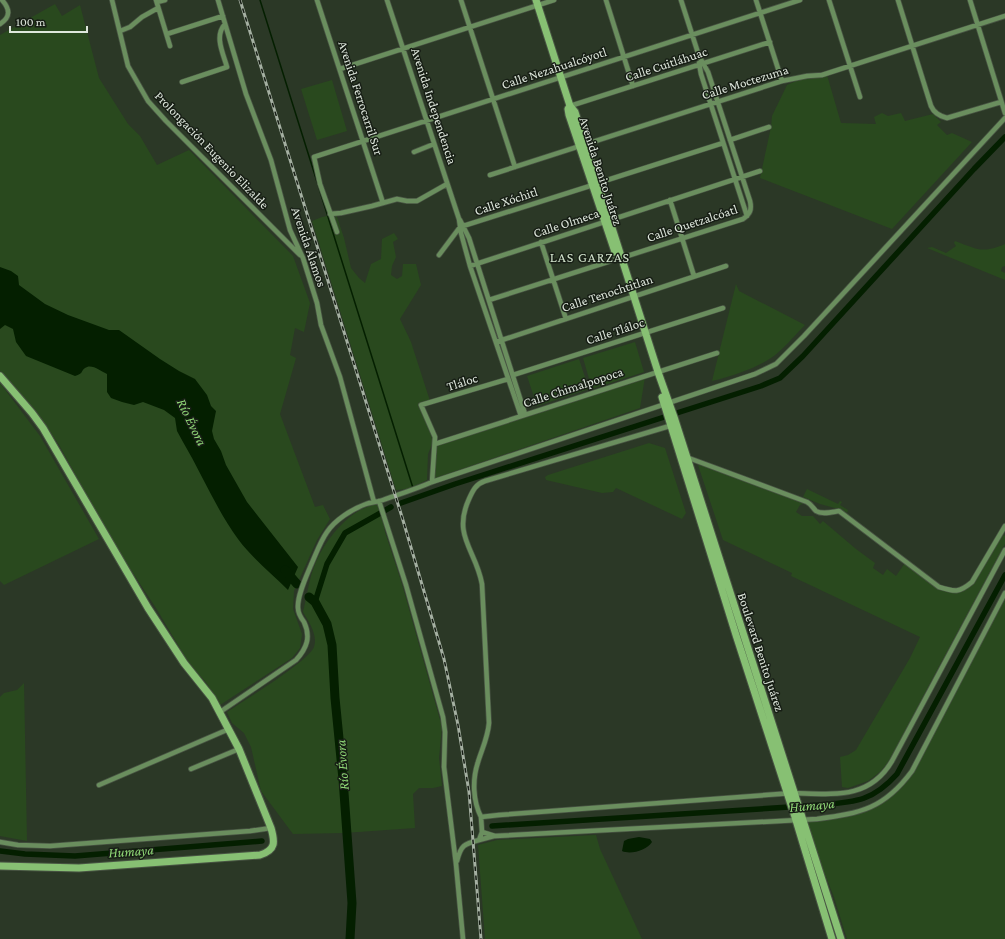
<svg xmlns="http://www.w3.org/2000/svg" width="1005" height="939" viewBox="0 0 1005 939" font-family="'Crimson Pro',serif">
  <rect width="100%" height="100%" fill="#2b3826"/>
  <!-- green -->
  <path fill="#29491e" d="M55 4 62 16 80 5 99 78 128 124 140 136 157 165 189 150 293 256 310 303 304 332 295 328 290 355 296 358 280 414 315 507 323 505 330 519 317 540 294 591 293 609 302 634 300 648 292 658 220 705 205 681 195 671 188 662 156 608 111 540 59 445 36 411 0 371V35Z
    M827 75 841 123 876 124 874 117 882 113 888 116 901 113 905 121 933 114 941 122 937 125 947 135 952 133 972 142 892 229 760 178 771 127 772 116 787 85 803 78Z
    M332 80 347 131 317 140 301 89Z
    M336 214 344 238 351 268 359 278 365 283 371 264 381 259 382 239 394 233 398 239 393 242 396 257 392 266 391 275 397 279 402 276 403 264H416L421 285 400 319 411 342 430 401 419 404 420 408 428 424 433 442 428 454 427 480 409 489 396 490 312 221 322 217Z
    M955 241C977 249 982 254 1005 244V266L1002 267 1001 271 1005 273V280L927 248 932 247 946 253 956 246 954 243Z
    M736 284 739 291 805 325C796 334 781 352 771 358 754 369 732 376 712 381Z
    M635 342 644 372 592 389 583 358Z
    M579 359 589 389 537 406 527 376Z
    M645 377 640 408 433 479 434 458 438 445Z
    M0 383 40 436 99 539 4 585 0 581Z
    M649 443 665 448 686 513 682 519 616 488 613 492 602 493 546 480 545 477 548 475Z
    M700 462 806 502 800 505 796 512 802 516H813L820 524 823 521 856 549 875 563 873 568 883 575 887 569 896 576 907 560 938 585 950 591 963 590 1002 534 1005 536V544L935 674 890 760 880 772 868 781 848 788 842 787 840 757 848 755 856 750 910 658 920 637 791 576 792 573 723 540 698 465Z
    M807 489 838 504 840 501 842 502 840 505 848 510 847 513 842 510 820 504 803 497Z
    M377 504 382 516 385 532 402 584 442 727 439 758 442 786 433 788H419L413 794 415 828 344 833 293 834 261 791 251 747 244 733 232 723 227 712C243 701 308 662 314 647 318 635 309 622 303 612 307 596 309 579 315 564 325 540 350 508 377 504Z
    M1005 595V939H847L834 897 803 820 870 809 905 782Z
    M24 683 27 841 0 836V697L4 693 17 690Z
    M596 835 600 849 642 939H485L478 845 497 840Z"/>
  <!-- water -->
  <path fill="#041f00" d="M0 267 11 271 18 276 19 285 45 304 68 315 109 330H119L160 359 179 371 195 379 207 395 211 406 216 411 212 431 214 439 221 451 226 465 247 502 298 567 288 590C271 573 252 558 238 539 216 509 202 474 183 442L177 431 175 418 164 410 143 402 134 405 122 402 111 398 107 392V374C101 371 91 363 85 368 80 372 84 373 75 376L26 356 16 342 13 329 5 325 0 329Z
    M639 837 650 839 652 842C647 850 631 855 622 851L624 841 628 839Z"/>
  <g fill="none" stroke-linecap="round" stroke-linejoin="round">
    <!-- stream -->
    <path stroke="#041f00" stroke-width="1.5" d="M260 0 413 488"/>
    <!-- canal -->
    <path stroke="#041f00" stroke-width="5.5" d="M401 503 455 484 761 386 780 378 803 356 974 169 1005 137
      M315 602 327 564 345 533 391 507
      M492 826 821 805C856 802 873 801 897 774L1005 575
      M0 851 25 854 75 856 262 841"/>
    <!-- river -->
    <path stroke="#041f00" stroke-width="9" d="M285 570 297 584
      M309 597 315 602 327 624 332 645 335 698 343 779 352 903 350 939"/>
    <!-- street casing -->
    <g stroke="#485443" stroke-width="6">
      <path id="street" d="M112 0 128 66 148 101 166 121 300 255
        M156 0 170 46
        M218 0 246 94 271 160 290 230 303 258 317 303 321 325 340 377 374 502
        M317 0 383 203
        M387 0 459 219 461 233 470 266 521 416
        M461 0 515 167
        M606 0 633 86
        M756 0 782 81
        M829 0 860 97
        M898 0 931 106C934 113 939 116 947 118L1001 102
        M970 0 1005 113
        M157 2 165 0
        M0 24C11 17 10 9 2 0
        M120 31 130 27 142 17 158 8
        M167 34 223 16
        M699 63 701 74 747 216
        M340 69 554 0
        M182 82 227 67C223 53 214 36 225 24
        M570 106 770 42
        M730 140 769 127
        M414 152 434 144
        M490 175 782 81 807 76 822 75 1005 16
        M598 183 723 143
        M670 200 694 276
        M330 214 341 213 372 206 397 199 407 201H417L447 184
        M460 220 469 238 525 414
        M337 232 320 184 314 157 800 0
        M541 242 566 319
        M439 255 460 227 593 185
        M621 258 743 219C750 214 752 210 750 201L708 72 699 56 681 0
        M470 266 760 171
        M489 300 617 259
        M496 342 726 266
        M513 375 723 308
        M435 444 717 353
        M686 457 807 502C811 504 813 508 816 511 822 515 832 512 839 511L939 587C955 592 959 593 972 582L1005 526
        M432 482 435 437 421 405 508 379
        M379 501 406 585 443 717 445 732 444 767 456 864 463 939
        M1005 550 892 761C869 800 833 794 793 793L499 815 481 817 482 832 495 836 817 819C861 813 884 809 912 771L1005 593
        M220 712 296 660C307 648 311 637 304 622 301 618 298 614 298 608 297 596 306 577 311 565 316 554 320 542 327 532 335 520 352 509 366 504 371 502 378 502 383 500 400 494 416 489 432 482L755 374 776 364 804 336 1005 118
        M191 769 239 749
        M99 785 229 729
        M481 817C473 801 472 780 478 762 482 749 488 737 489 723L482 584C476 550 452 536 469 499 473 490 476 484 485 481L673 425
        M479 840 494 836
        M0 842 18 845 50 846 250 831 271 828
        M457 861C461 845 464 844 479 840L482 832"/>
    </g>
    <!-- secondary casing -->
    <g stroke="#485443" stroke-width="9">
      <path id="secondary" d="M536 0 570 106 575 112 658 372 675 420 841 939
        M570 106 568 109 569 115 615 252
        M0 376 32 413 43 428 148 608 184 663 212 698 239 749 271 828C275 842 276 850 260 855L79 868 0 866
        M662 397 736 635 795 817 832 939"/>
    </g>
    <!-- street -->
    <use href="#street" stroke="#6a8e5e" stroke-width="4.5"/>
    <!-- secondary -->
    <use href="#secondary" stroke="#87c073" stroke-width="7"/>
    <!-- rail casing -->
    <g stroke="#a5b0a2" stroke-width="3">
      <path id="rail" d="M240 0 402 517 444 659 458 725 469 792 481 939"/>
    </g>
    <!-- rail -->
    <use href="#rail" stroke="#171e15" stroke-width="1.5" stroke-dasharray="4.5" stroke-linecap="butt"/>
  </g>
  <g text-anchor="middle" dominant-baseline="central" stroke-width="3" stroke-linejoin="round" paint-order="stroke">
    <!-- street labels -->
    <g font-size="13" fill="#dee7dc" stroke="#171e15">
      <text transform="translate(666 64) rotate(-18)">Calle Cuitláhuac</text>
      <text transform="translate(554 68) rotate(-18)">Calle Nezahualcóyotl</text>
      <text transform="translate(745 82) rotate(-17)">Calle Moctezuma</text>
      <text transform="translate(361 98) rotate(72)">Avenida Ferrocarril Sur</text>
      <text transform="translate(434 106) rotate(72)">Avenida Independencia</text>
      <text transform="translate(212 150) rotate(46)">Prolongación Eugenio Elizalde</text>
      <text transform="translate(601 171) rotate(72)">Avenida Benito Juárez</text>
      <text transform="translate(506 201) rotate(-18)">Calle Xóchitl</text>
      <text transform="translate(566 223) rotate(-18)">Calle Olmeca</text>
      <text transform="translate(692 223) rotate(-18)">Calle Quetzalcóatl</text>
      <text transform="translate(309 247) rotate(71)">Avenida Álamos</text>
      <text transform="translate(607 293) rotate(-18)">Calle Tenochtitlan</text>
      <text transform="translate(615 331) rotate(-18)">Calle Tláloc</text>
      <text transform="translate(462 382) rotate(-17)">Tláloc</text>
      <text transform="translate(573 387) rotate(-18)">Calle Chimalpopoca</text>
      <text transform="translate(761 652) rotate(72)">Boulevard Benito Juárez</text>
    </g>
    <!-- neighbourhood labels -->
    <g font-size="14" letter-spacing="1" fill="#d1e2cb" stroke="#171e15">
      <text x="590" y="257">LAS GARZAS</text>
    </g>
    <!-- water labels -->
    <g font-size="14" font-style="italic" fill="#8fd776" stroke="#171e15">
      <text transform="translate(192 422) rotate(64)">Río Évora</text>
      <text transform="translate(342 765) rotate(-94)">Río Évora</text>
      <text transform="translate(812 805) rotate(-5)">Humaya</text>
      <text transform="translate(131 851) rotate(-4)">Humaya</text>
    </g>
  </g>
  <!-- scale -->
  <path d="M10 26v6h77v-6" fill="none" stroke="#dee7dc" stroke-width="2"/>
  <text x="16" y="26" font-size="12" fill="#dee7dc" stroke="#171e15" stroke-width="3" paint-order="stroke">100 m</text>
</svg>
